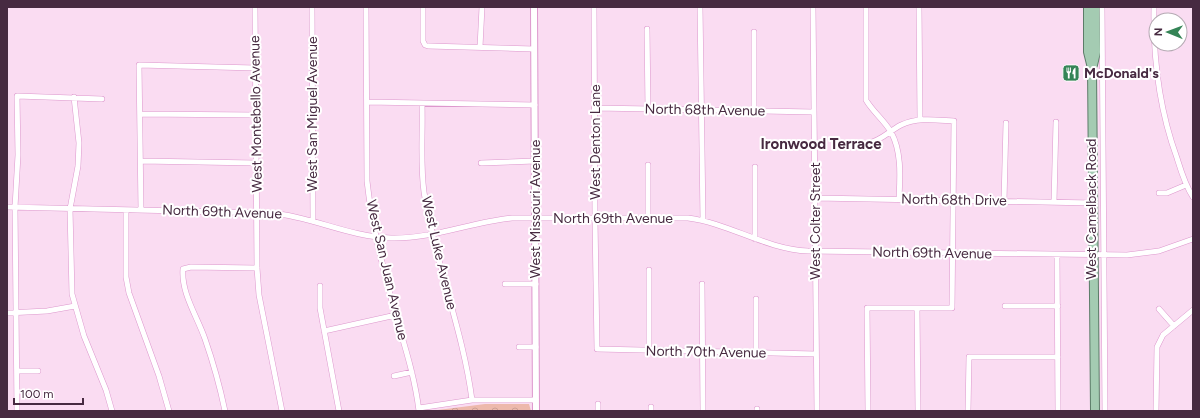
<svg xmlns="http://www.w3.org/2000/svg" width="1200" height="418" viewBox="0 0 1200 418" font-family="Figtree,sans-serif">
  <defs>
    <pattern id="park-crowns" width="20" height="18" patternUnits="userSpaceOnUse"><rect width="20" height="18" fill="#edb9ac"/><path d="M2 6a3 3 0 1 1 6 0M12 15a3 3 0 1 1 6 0" fill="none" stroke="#cd9f95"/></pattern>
  </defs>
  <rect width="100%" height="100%" fill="#fadcf2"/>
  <!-- park -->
  <path fill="url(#park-crowns)" d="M485 404H529L531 411H430Z"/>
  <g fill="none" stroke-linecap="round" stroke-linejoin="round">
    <!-- minor casing -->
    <g stroke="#dd97cd" stroke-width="6">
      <path id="minor" d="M255 7 257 268 259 295 282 411
        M312 7 313 220
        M366 7 367 181C372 227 384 272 396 316 405 347 415 378 419 411
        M423 7V41L425 45 428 46 534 49
        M594 7 595 219 597 349 816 354
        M700 7 703 220
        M813 7 817 411
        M866 7V100C873 112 884 120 891 132 902 152 900 177 899 199
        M919 7 920 119
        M1102 7 1105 411
        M1154 7C1153 59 1159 109 1177 158 1181 171 1185 185 1193 197
        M647 29 648 109
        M754 32V111
        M480 47 482 7
        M74 97 79 143 78 166 70 209 72 294 84 336 106 390 112 411
        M367 102 535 105
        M422 104C423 133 420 163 424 192 435 263 463 330 472 400
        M595 108 814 112
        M140 114 256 115
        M141 161 256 163
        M481 163 535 161
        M648 165V218
        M755 167V239
        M1159 193H1167L1186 185
        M815 198 1093 203
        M1004 201 1006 123
        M1054 202 1056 122
        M7 207 272 213C313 217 350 237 391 238 433 239 471 222 512 218H688C729 223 765 249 808 251L1127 255 1159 251 1193 239
        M126 210V277L129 293 159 376 169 411
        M141 210 139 65 255 68
        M1057 255 1058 411
        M649 270V350
        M505 284H536
        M702 284 703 411
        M320 286V308L339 411
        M756 299V353
        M1005 306H1058
        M917 308 918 411
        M1159 309 1174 326
        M7 313 47 311 75 306
        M324 331 396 315
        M519 347H536
        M17 371H38
        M394 376 412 372
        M598 404V411
        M651 407V411
        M419 408 472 400H536
        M17 411 15 207 18 155 17 96 102 99
        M225 411C220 387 213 362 205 339 197 316 181 293 183 269L191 267 257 268
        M757 411V409
        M868 411 867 308H952L954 121C936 120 918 117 901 125 889 131 881 141 868 143
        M968 411 969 357H1058
        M1156 411 1157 347 1163 335 1193 310"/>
    </g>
    <!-- tertiary casing -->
    <g stroke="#dd97cd" stroke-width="8">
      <path id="tertiary" d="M534 7 536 411"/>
    </g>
    <!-- primary casing -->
    <g stroke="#5c7c69" stroke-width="10">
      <path id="primary" d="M1088 7V52L1092 68 1095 411
        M1093 65 1096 52 1095 7"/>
    </g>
    <!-- minor -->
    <use href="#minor" stroke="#fff" stroke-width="5"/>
    <!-- tertiary -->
    <use href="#tertiary" stroke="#fff" stroke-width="6"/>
    <!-- primary -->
    <use href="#primary" stroke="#a4cbb2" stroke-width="8"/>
  </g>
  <!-- icons -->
  <defs>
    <g id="restaurant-square" transform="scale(0.9)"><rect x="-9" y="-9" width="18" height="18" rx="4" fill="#348456" stroke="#fff"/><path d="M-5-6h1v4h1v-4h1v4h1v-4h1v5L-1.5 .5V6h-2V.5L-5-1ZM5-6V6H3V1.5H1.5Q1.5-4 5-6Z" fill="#fff"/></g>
  </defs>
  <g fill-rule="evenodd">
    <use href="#restaurant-square" x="1071" y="73"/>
  </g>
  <g text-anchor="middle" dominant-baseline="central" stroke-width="4" stroke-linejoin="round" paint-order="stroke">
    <!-- poi labels -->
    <g font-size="14" font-weight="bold" fill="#472a41" stroke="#fff" text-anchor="start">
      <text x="1084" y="73">McDonald's</text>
    </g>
    <!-- street labels -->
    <g font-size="14" fill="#472a41" stroke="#fff">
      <text transform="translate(705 110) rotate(1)">North 68th Avenue</text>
      <text transform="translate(256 114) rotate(-91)">West Montebello Avenue</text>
      <text transform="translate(312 114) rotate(-90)">West San Miguel Avenue</text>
      <text transform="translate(595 142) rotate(-90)">West Denton Lane</text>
      <text transform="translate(954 200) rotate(1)">North 68th Drive</text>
      <text transform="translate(535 209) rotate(-90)">West Missouri Avenue</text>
      <text transform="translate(1091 209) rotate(-90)">West Camelback Road</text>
      <text transform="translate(222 212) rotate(2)">North 69th Avenue</text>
      <text x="613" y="218">North 69th Avenue</text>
      <text transform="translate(815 221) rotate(-90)">West Colter Street</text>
      <text transform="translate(439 253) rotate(77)">West Luke Avenue</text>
      <text transform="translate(932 253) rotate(1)">North 69th Avenue</text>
      <text transform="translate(387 270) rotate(77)">West San Juan Avenue</text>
      <text transform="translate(706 352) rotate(1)">North 70th Avenue</text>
    </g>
    <!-- neighbourhood labels -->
    <g font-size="15" font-weight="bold" fill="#472a41" stroke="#fff">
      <text x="821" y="144">Ironwood Terrace</text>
    </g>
  </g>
  <!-- border -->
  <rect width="1200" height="418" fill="none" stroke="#472a41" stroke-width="16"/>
  <!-- north arrow -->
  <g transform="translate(1168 32) rotate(271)"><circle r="19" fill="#ffffff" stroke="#b5aab3"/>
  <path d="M0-3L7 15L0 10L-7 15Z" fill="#348456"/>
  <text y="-6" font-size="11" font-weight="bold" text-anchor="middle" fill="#472a41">N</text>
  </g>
  <!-- scale -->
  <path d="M14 398v6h69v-6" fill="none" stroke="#472a41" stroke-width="2"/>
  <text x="20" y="398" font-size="12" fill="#472a41" stroke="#ffffff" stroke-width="3" paint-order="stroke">100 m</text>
</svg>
